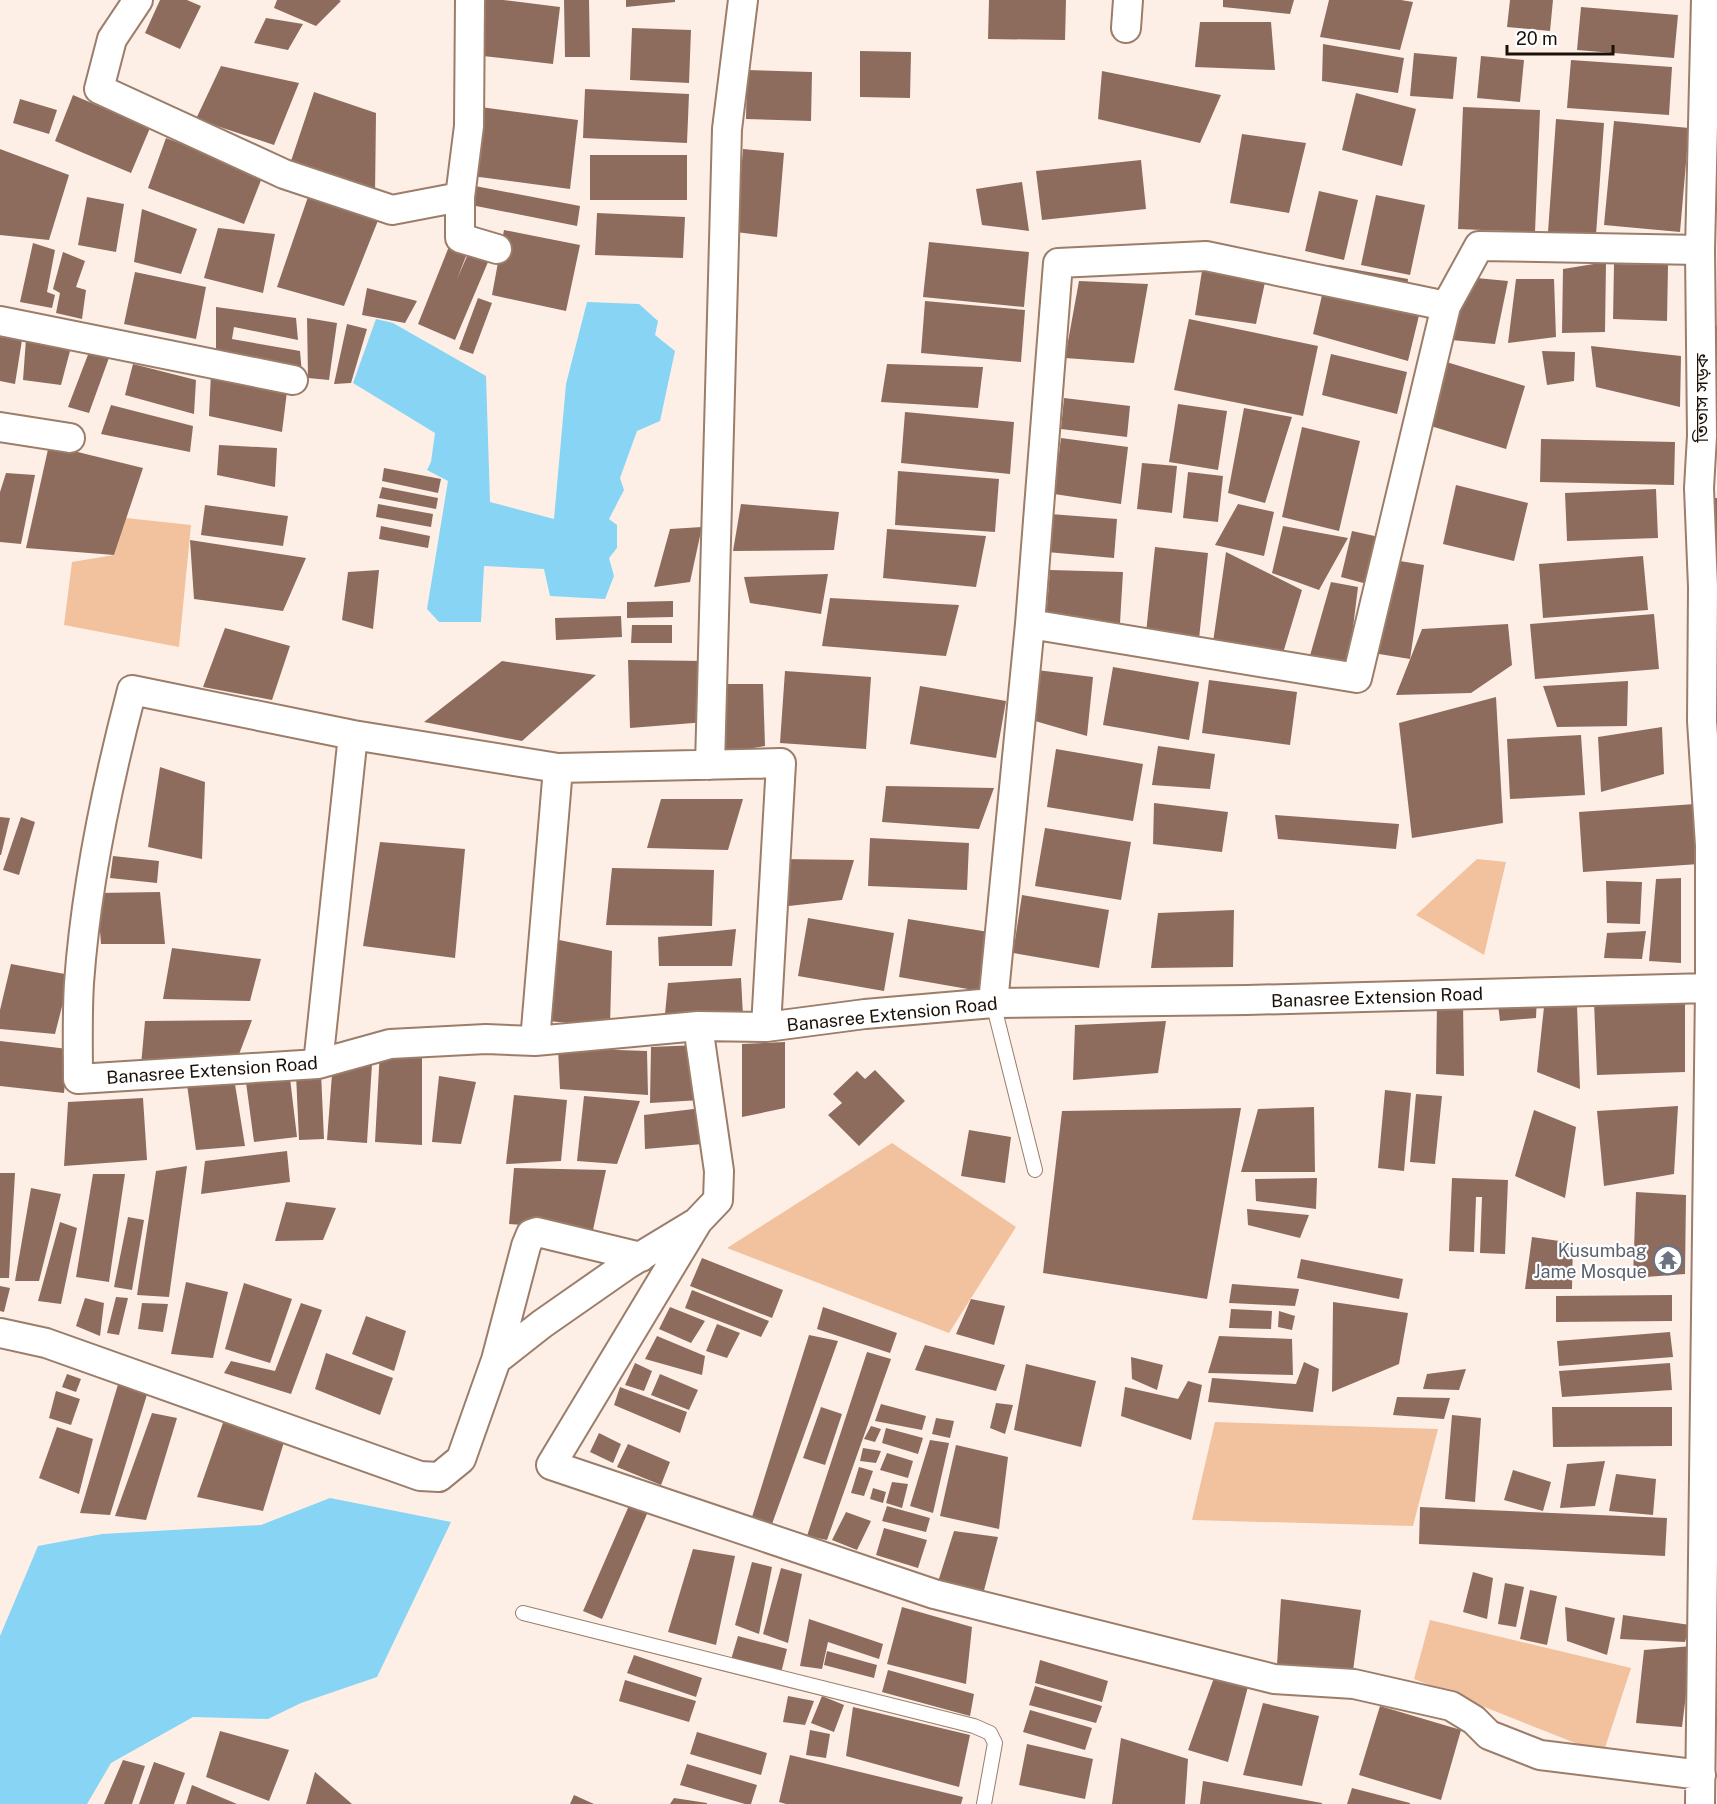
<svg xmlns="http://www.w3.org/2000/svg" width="1717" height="1804" viewBox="0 0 1717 1804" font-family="'Public Sans','Noto Sans Bengali',sans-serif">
  <rect width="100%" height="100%" fill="#fdefe6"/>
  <!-- green -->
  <path fill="#f2c19e" d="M126 518 191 525 179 647 64 625 72 562 114 555Z
    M1477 859 1506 862 1484 955 1416 915Z
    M892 1143 1016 1227 949 1333 727 1248Z
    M1215 1422 1438 1429 1413 1526 1192 1520Z
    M1430 1620 1631 1668 1603 1754 1414 1679Z"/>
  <!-- water -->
  <path fill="#87d4f5" d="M587 302 639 304 658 321 655 335 675 351 660 421 637 431 620 478 624 490 609 519 617 525V548L609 558 614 576 605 599 550 596 544 569 484 566 481 622H439L427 609 448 481 427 470 431 462 435 433 353 383 376 319 393 323 486 376 490 502 554 519 566 384Z
    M330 1498 451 1522 377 1677 301 1703 268 1719 193 1717 111 1763 87 1804H0V1636L38 1546 102 1534 261 1525Z"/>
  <!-- building -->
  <path fill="#8d6c5e" d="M160 0H187L201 6 180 49 145 33Z
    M277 0H339L341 1 316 26 274 8Z
    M480 0H503L560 7 553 64 474 55Z
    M564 0H589L590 57H565Z
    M626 0H675V2L626 7Z
    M989 0H1066L1065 40 988 39Z
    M1223 0H1294L1290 14 1223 7Z
    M1329 0H1401L1413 2 1400 50 1320 37Z
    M1510 0H1553L1550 31 1507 27Z
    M1581 7 1678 15 1674 58 1577 50Z
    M266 18 303 24 288 50 254 43Z
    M1200 22H1271L1275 70 1195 67Z
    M632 28 691 30 689 83 630 80Z
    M1323 44 1404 58 1398 93 1322 81Z
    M860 51 911 52 910 98 860 97Z
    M1414 53 1457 57 1453 99 1410 96Z
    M1481 56 1524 60 1520 102 1477 98Z
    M1571 60 1672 67 1669 115 1567 108Z
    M221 66 299 83 274 145 196 119Z
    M747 70 812 72 811 121 746 119Z
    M1102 71 1221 95 1200 143 1098 119Z
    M585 89 689 94 687 143 583 138Z
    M314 92 376 113 375 195 289 167Z
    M1356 93 1416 109 1402 166 1342 150Z
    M73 95 150 128 131 173 55 141Z
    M20 99 57 110 49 134 13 123Z
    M473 106 578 120 570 189 464 175Z
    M1463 107 1540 110 1535 232 1458 229Z
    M1556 119 1604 123 1596 235 1548 232Z
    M1614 121 1689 128 1680 232 1604 225Z
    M1242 134 1306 143 1289 213 1230 203Z
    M166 138 263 175 244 224 148 188Z
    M0 149 69 175 49 240 0 235Z
    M743 149 784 153 777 237 736 232Z
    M590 155H687V200H590Z
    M1141 160 1146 209 1042 220 1036 171Z
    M1022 182 1029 231 982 225 976 189Z
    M470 185 580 206 577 226 466 204Z
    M1319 191 1358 200 1344 260 1305 251Z
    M309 194 379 218 344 306 277 287Z
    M1376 195 1425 205 1410 275 1361 265Z
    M87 197 124 204 116 252 78 245Z
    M142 209 197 229 181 274 134 262Z
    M597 213 685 217 683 258 595 255Z
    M218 228 275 234 263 293 204 278Z
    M504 230 580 245 566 311 492 295Z
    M452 239 470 246 457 279 471 247 491 255 455 340 418 324Z
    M929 242 1029 252 1024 307 923 297Z
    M33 243 55 250 47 292 55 295 52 308 20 302Z
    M63 252 85 261 76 287 86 290 82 319 56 313 60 293 53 289Z
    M1205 252 1270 259 1256 324 1195 315Z
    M1606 262 1605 332 1562 333 1563 269Z
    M1614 264 1668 265 1667 321 1613 319Z
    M1329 265 1408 279 1407 291 1424 295 1408 361 1313 334Z
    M135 272 206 287 196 339 124 324Z
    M1466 277 1508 281 1495 344 1451 340Z
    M1516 279H1554L1556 337 1508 343Z
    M1079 281 1148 284 1134 363 1065 358Z
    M367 288 417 301 405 323 362 315Z
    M478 298 492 303 473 354 459 349Z
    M925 301 1025 310 1021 362 921 353Z
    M216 307 296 318 298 340 234 327 232 339 300 351 302 374 216 353Z
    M307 318 337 323 329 380 308 378Z
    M1189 319 1318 346 1303 416 1174 390Z
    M347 324 367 329 351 383 334 384Z
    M1712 326H1717V381H1711Z
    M0 337 22 340 15 384 0 381Z
    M26 339 70 351 61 385 23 380Z
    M1591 346 1681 356 1680 407 1596 387Z
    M1542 351 1575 352 1574 381 1547 385Z
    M89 352 110 355 89 413 68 407Z
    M1331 354 1407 372 1397 414 1322 395Z
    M1440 360 1525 386 1506 449 1421 423Z
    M133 364 196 380 194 414 125 395Z
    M887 364 983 367 978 408 881 402Z
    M211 373 288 383 282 432 209 416Z
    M1064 398 1130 406 1127 437 1061 429Z
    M1178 404 1227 411 1218 470 1169 462Z
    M111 405 193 426 190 452 101 434Z
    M1244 408 1292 417 1265 503 1228 493Z
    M905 412 1014 422 1010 474 901 463Z
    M1302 427 1360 441 1339 531 1282 517Z
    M1061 438 1128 447 1121 504 1054 494Z
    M1541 439 1675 442 1674 485 1540 482Z
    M49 445 143 468 114 555 26 548Z
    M219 445 277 448 275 487 217 475Z
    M1142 463 1177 466 1172 513 1137 509Z
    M384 468 441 479 438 493 382 481Z
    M898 471 999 479 995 532 895 525Z
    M1188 472 1223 476 1218 522 1183 518Z
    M6 473 35 475 21 544 0 542V492Z
    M1456 485 1528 503 1514 561 1443 544Z
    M382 487 438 498 436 509 379 498Z
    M1656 489 1658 538 1567 541 1565 493Z
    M1708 498H1717V563L1712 564Z
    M378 504 433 514 431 527 376 517Z
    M741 504 839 512 834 550 733 551Z
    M1238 504 1274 512 1264 556 1215 545Z
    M205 505 288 516 283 546 201 535Z
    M1050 514 1117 519 1114 558 1047 552Z
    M381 526 430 536 428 548 379 539Z
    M1283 526 1348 538 1319 590 1272 573Z
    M702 527 690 582 654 587 670 529Z
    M887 529 986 536 976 587 883 578Z
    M1352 531 1379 537 1367 584 1341 577Z
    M190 540 306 558 283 611 194 599Z
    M1155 547 1208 553 1199 639 1146 633Z
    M1226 552 1302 590 1280 663 1213 642Z
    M1643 556 1648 610 1543 618 1539 564Z
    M1388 559 1424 565 1410 659 1373 653Z
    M379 570 373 629 342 620 348 572Z
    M1050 570 1123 572 1120 623 1046 619Z
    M828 574 821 614 750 603 744 577Z
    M1331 582 1358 587 1349 660 1307 666Z
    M830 598 959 605 946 656 822 646Z
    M673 601V617L627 618V602Z
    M1654 614 1659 669 1535 679 1530 624Z
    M621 616 622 637 556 640 555 618Z
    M1508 624 1512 665 1471 693 1396 695 1422 629Z
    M632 625H672V643H631Z
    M225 628 290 646 272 700 203 687Z
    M628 660 705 661 706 722 630 728Z
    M502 661 596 675 522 741 424 722Z
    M1113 667 1199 682 1189 740 1103 725Z
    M1037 670 1093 677 1087 736 1028 719Z
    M785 671 871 677 866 749 780 743Z
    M1209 680 1297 692 1290 745 1202 733Z
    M1628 681 1627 726 1557 727 1543 686Z
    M727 684H763L765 746 716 754Z
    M920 686 1006 701 996 758 910 744Z
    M1496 697 1503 823 1412 838 1399 723Z
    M1662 727 1664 774 1601 792 1598 737Z
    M1581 735 1585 795 1510 799 1507 739Z
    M1158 746 1215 754 1210 789 1152 785Z
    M1056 749 1143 764 1133 821 1047 807Z
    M160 767 205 782 202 859 148 847Z
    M886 786 994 788 979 829 882 822Z
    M661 799H743L728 850 647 848Z
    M1154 803 1228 812 1222 852 1153 844Z
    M1695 804 1699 864 1583 872 1579 812Z
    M1275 815 1399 824 1396 849 1278 839Z
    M0 817 10 818 1 855H0Z
    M21 817 35 822 19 875 3 870Z
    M1045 828 1131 842 1121 900 1035 886Z
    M870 838 969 843 967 890 868 886Z
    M380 842 465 849 455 958 363 946Z
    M113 856 159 861 157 883 110 878Z
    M781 859 854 860 842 900 780 907Z
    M612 868 714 870 712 926 606 925Z
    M1681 878V963L1649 961 1656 879Z
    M1606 881 1642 882 1640 924 1607 923Z
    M160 892 165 944H101L97 893Z
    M1022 895 1109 910 1099 968 1013 953Z
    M1234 910 1233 967 1151 968 1158 913Z
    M808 918 894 933 884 991 798 976Z
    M908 919 995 933 985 992 899 977Z
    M736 929 732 966H659L658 937Z
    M1646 931 1642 959 1604 958 1607 933Z
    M545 937 612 951 610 1026 546 1021Z
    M172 948 261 959 250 1001 163 999Z
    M11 964 70 975 55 1034 0 1029V1010Z
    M741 978 743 1016 665 1014 668 983Z
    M1497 996H1537L1536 1018 1500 1021Z
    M1463 1000 1464 1076 1436 1074 1437 1002Z
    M1685 1001V1072L1597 1075 1594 1002Z
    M1577 1005 1580 1089 1537 1072 1544 1007Z
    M252 1020 238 1057 141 1065 145 1021Z
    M1166 1021 1158 1073 1073 1080 1075 1025Z
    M0 1041 68 1049 64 1093 0 1086Z
    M785 1042V1108L742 1117V1044Z
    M698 1045 701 1100 650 1103 651 1047Z
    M558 1048 647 1051 648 1095 560 1089Z
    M380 1050 422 1054V1145L375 1142Z
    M333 1061 372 1064 367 1143 327 1140Z
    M289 1070 297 1137 254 1142 245 1075Z
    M875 1070 905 1101 859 1146 828 1115 842 1103 833 1094 857 1071 865 1079Z
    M233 1072 245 1146 196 1150 186 1077Z
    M321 1073 324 1139 299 1140 296 1074Z
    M439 1076 476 1082 461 1144 432 1142Z
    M1385 1090 1411 1093 1404 1171 1378 1168Z
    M1416 1094 1442 1096 1435 1164 1410 1162Z
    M514 1095 567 1100 561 1161 506 1164Z
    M584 1096 640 1101 617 1164 577 1161Z
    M143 1098 147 1160 64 1166 68 1102Z
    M1678 1106 1674 1174 1604 1186 1597 1111Z
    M1314 1107 1315 1172H1241L1258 1109Z
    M702 1108 703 1144 645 1149 644 1115Z
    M1241 1108 1207 1299 1043 1273 1062 1111Z
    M1534 1110 1576 1127 1565 1198 1515 1176Z
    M969 1130 1011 1137 1005 1183 961 1176Z
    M287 1151 290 1182 201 1194 205 1161Z
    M187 1166 169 1297 137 1295 156 1171Z
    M514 1168 606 1170 593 1230 509 1224Z
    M0 1173H15L9 1278H0Z
    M93 1174H125L109 1282 76 1277Z
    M1317 1178 1316 1209 1256 1201 1255 1179Z
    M1452 1178 1508 1180 1505 1254 1480 1253 1482 1197H1476L1474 1252 1449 1251Z
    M31 1188 61 1194 39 1281H15Z
    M1636 1192 1686 1195 1685 1274 1633 1278Z
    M286 1202 336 1208 323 1240 275 1241Z
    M1247 1209 1309 1215 1300 1238 1248 1225Z
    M128 1217 144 1220 132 1290 114 1287Z
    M60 1222 77 1228 61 1304 38 1301Z
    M1532 1237 1573 1243 1572 1289H1525Z
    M702 1258 783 1290 772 1318 690 1286Z
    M1301 1259 1403 1279 1399 1299 1297 1278Z
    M186 1282 228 1292 213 1358 171 1354Z
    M244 1283 292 1299 270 1363 225 1349Z
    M1232 1284 1299 1289 1295 1306 1229 1303Z
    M0 1286 10 1288 4 1312 0 1311Z
    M692 1290 769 1321 761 1337 685 1308Z
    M1672 1295V1321L1556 1322V1296Z
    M116 1297 128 1298 119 1335 107 1333Z
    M85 1298 104 1303 100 1336 76 1326Z
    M971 1299 1005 1306 994 1345 956 1334Z
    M1333 1302 1408 1313 1399 1364 1332 1392Z
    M142 1303 168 1304 163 1332 138 1329Z
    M301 1303 322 1310 291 1394 224 1373 231 1361 275 1371Z
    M670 1307 705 1321 691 1343 659 1329Z
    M823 1307 897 1333 890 1353 817 1329Z
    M1231 1309 1272 1311 1271 1329 1229 1328Z
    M1279 1311 1295 1316 1292 1330 1278 1327Z
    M366 1316 406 1331 394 1371 352 1354Z
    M717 1324 740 1333 727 1358 706 1351Z
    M1670 1332 1673 1357 1559 1366 1557 1341Z
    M809 1335 838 1341 772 1524 752 1517Z
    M657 1336 705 1356 702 1375 645 1359Z
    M1219 1336 1292 1339 1293 1375 1208 1373Z
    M925 1345 1005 1365 996 1391 915 1370Z
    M867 1352 891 1359 827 1540 807 1536Z
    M326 1353 393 1378 380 1415 315 1389Z
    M1131 1357 1163 1365 1157 1390 1132 1379Z
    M1304 1362 1319 1369 1313 1412 1208 1402 1212 1378 1296 1384Z
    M635 1363 652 1371 644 1391 625 1385Z
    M1670 1363 1672 1390 1562 1397 1559 1371Z
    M1026 1364 1096 1381 1081 1447 1014 1430Z
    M1466 1369 1459 1390 1423 1389 1427 1374Z
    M67 1374 81 1379 76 1392 62 1387Z
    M660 1374 698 1390 689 1410 651 1395Z
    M119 1381 149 1388 110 1515 80 1513Z
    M1188 1381 1202 1385 1191 1440 1121 1416 1125 1387 1178 1399Z
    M620 1387 687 1412 680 1433 614 1405Z
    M56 1391 80 1399 71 1425 49 1418Z
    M1397 1397 1450 1398 1444 1419 1393 1415Z
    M996 1403 1013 1405 1005 1434 990 1428Z
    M881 1404 926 1416 922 1430 875 1421Z
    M821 1407 842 1414 825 1465 803 1458Z
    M1552 1407H1672V1446L1553 1447Z
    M152 1413 177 1418 146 1520 115 1516Z
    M1452 1415 1481 1418 1475 1502 1445 1499Z
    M936 1418 954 1421 950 1438 932 1434Z
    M224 1420 284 1442 263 1511 197 1497Z
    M871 1426 881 1429 875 1442 864 1439Z
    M57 1427 93 1439 79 1494 39 1478Z
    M886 1428 923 1438 918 1454 882 1443Z
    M599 1433 621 1444 613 1463 590 1452Z
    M930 1440 949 1443 933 1513 910 1506Z
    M628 1444 670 1462 661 1485 617 1467Z
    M956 1445 1008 1457 999 1529 940 1516Z
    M863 1448 881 1451 876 1463 860 1461Z
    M887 1453 913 1461 908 1478 880 1470Z
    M1605 1461 1595 1506 1560 1508 1567 1464Z
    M859 1467 873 1471 864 1496 851 1493Z
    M1513 1470 1551 1482 1543 1511 1504 1500Z
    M1616 1474 1656 1479 1653 1515 1609 1511Z
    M892 1482 908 1484 902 1508 886 1503Z
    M873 1488 886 1492 883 1503 870 1499Z
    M631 1501 650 1507 602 1619 583 1611Z
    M887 1506 930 1518 926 1532 882 1521Z
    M1420 1507 1667 1518 1665 1556 1419 1544Z
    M846 1512 871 1521 857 1550 832 1540Z
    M884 1528 927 1540 918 1568 876 1555Z
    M954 1531 998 1537 982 1598 937 1585Z
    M693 1549 735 1556 716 1645 668 1632Z
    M752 1562 772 1567 759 1634 735 1625Z
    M781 1568 802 1574 788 1643 763 1634Z
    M1473 1572 1493 1578 1487 1619 1463 1612Z
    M1505 1583 1524 1587 1516 1627 1498 1624Z
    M1530 1590 1557 1596 1547 1645 1520 1639Z
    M1281 1599 1361 1610 1353 1671 1277 1665Z
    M902 1607 972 1627 966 1684 887 1664Z
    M1565 1607 1615 1618 1607 1655 1567 1641Z
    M1623 1615 1690 1625 1685 1642 1620 1639Z
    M809 1619 883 1644 879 1659 828 1642 822 1669 800 1666Z
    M738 1636 787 1649 781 1673 730 1663Z
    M1692 1646 1682 1727 1636 1723 1644 1650Z
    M827 1651 877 1665 874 1678 824 1665Z
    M634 1655 702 1678 696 1697 627 1673Z
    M1040 1660 1108 1681 1102 1702 1035 1683Z
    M888 1670 974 1694 970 1716 882 1692Z
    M1215 1675 1249 1683 1228 1762 1188 1750Z
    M625 1680 696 1701 689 1722 619 1701Z
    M1035 1686 1102 1706 1096 1723 1029 1705Z
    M788 1696 814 1701 805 1725 783 1722Z
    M822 1696 844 1705 834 1732 811 1723Z
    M1263 1703 1319 1716 1302 1786 1243 1775Z
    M1380 1706 1461 1730 1441 1800 1359 1775Z
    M853 1707 970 1735 959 1787 846 1756Z
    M1030 1710 1092 1728 1085 1750 1023 1732Z
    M810 1730 830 1734 826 1758 806 1755Z
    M220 1731 289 1750 269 1801 206 1777Z
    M697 1732 767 1753 761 1775 690 1754Z
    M1121 1738 1188 1759 1185 1804H1112Z
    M1027 1744 1093 1759 1085 1799 1019 1785Z
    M790 1755 963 1797 961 1804H786L779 1802Z
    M123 1760 145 1766 132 1804H104Z
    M154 1762 185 1773 174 1804H139Z
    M687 1764 757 1785 751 1804H745L680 1785Z
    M315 1772 352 1804H306Z
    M1203 1781 1322 1803V1804H1200Z
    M192 1785 237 1804H186Z
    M1352 1788 1410 1803V1804H1347Z
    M574 1795 594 1804H570Z
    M674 1798 707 1803V1804H670Z"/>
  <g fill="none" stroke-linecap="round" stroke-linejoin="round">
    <!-- service casing -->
    <g stroke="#9b7d69" stroke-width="16">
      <path id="service" d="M993 1003 1035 1170
        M523 1613 974 1726 990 1733 995 1743 984 1804"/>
    </g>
    <!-- minor casing -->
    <g stroke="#9b7d69" stroke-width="32">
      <path id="minor" d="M138 0 112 39 99 89 284 174 392 210 460 197 469 126 470 0
        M1126 28 1128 0
        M460 197V238L497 249
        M0 321 293 380
        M0 427 70 438
        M1030 624 1357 678 1446 306
        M710 765 727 129 743 0
        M558 768 353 735 132 690C107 785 86 885 79 983 77 1015 78 1047 78 1079L318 1064 390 1044 486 1039 535 1041 698 1026 766 1027 865 1014 993 1003 1247 1000 1710 988
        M993 1003 1030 624 1058 263 1206 256 1446 306 1479 246 1700 250
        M698 1026 719 1171 718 1200 698 1221 551 1465 934 1594 1274 1679 1354 1684 1451 1706 1474 1720 1489 1735 1540 1755 1701 1775
        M535 1041 558 768 781 763 766 1027
        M318 1064 353 735
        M0 1333 46 1343 420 1476 439 1477 461 1459 496 1360 542 1324 628 1264 694 1224
        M496 1360 526 1246 531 1234 537 1232 641 1257
        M1700 1804 1710 988V845L1702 721 1703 587 1699 488 1702 436 1700 250 1706 0"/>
    </g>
    <!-- tertiary casing -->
    <g stroke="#9b7d69" stroke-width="36">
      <path id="tertiary" d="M1710 988 1717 987"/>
    </g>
    <!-- service -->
    <use href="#service" stroke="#fff" stroke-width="14"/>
    <!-- minor -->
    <use href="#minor" stroke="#fff" stroke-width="28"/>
    <!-- tertiary -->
    <use href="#tertiary" stroke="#fff" stroke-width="33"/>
  </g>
  <!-- icons -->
  <defs>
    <g id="temple-ring" transform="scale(1.5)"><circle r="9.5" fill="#fff" stroke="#6b7280" stroke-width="1.5"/><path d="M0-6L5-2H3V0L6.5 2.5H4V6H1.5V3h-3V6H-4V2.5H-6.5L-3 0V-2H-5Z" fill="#6b7280"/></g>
  </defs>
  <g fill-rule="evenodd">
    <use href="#temple-ring" x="1668" y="1260"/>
  </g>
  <g text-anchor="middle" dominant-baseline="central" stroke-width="4.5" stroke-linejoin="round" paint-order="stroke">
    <!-- street labels -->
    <g font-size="18" fill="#1b1109" stroke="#fff">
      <text transform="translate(1701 398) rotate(-90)">তিতাস সড়ক</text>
      <text transform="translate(1377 997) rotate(-2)">Banasree Extension Road</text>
      <text transform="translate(892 1014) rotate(-6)">Banasree Extension Road</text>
      <text transform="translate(212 1070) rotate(-4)">Banasree Extension Road</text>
    </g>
    <!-- worship labels -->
    <g font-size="18" fill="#5b616d" stroke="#fff" text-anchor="end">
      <text x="1647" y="1250">Kusumbag<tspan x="1647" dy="21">Jame Mosque</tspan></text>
    </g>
  </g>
  <!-- scale -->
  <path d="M1507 45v9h106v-9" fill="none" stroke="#1b1109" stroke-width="3"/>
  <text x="1516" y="45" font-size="18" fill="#1b1109" stroke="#ffffff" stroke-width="4.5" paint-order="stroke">20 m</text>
</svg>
